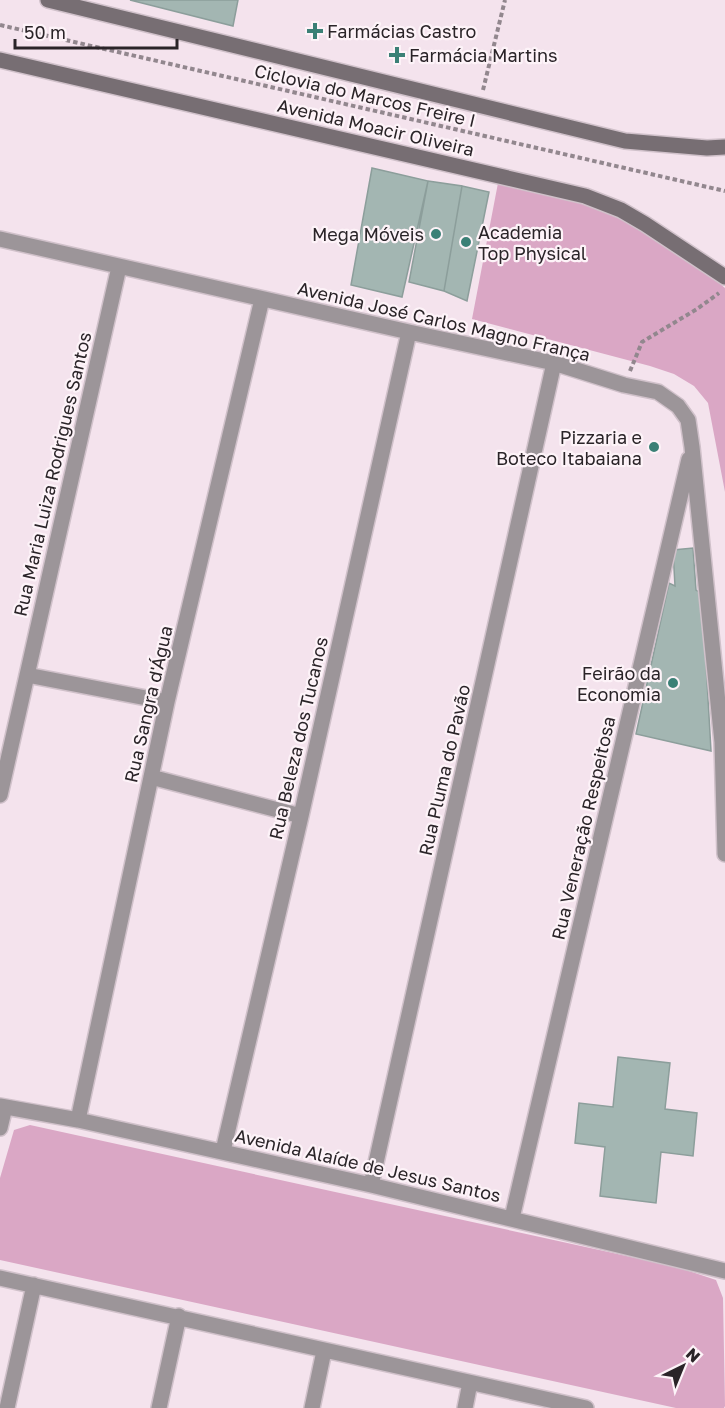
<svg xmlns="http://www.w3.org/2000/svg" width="725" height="1408" viewBox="0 0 725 1408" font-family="'Golos Text',sans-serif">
  <rect width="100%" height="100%" fill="#f4e3ed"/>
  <!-- green -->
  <path fill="#daa7c5" d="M498 183C526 189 556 193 583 203 635 223 683 252 725 288V492L708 403 694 386 674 374 650 366 472 319Z
    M30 1125 677 1267 716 1280 723 1298 725 1406 724 1408H676L0 1260V1178L14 1130Z"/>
  <!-- building -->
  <path fill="#a3b6b2" stroke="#8c9e9b" stroke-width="1.5" d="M130 0H238L233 26Z
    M372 168 428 181 402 297 351 285Z
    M428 181 462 186 444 291 409 282Z
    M462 186 489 192 467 301 444 291Z
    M693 548 696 590 702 594 711 751 636 734 669 583 675 586 673 550Z
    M618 1057 670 1063 665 1109 697 1113 693 1156 661 1152 656 1203 600 1196 605 1147 575 1143 579 1103 613 1107Z"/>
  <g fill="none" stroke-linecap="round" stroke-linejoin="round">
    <!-- minor casing -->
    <g stroke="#d0c1ca" stroke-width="18">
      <path id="minor" d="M0 239 409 332 554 363 624 385 658 392 678 406 688 420 692 447 722 742 725 854
        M27 675 167 702
        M151 777 301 816
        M0 795 119 267
        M0 1106 78 1120 371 1185 725 1271
        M78 1120 167 702 262 299
        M0 1128 5 1107
        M223 1151 301 816 409 332
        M371 1185 554 363
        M512 1218 689 459
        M0 1278 586 1408
        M7 1408 34 1285
        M159 1408 179 1316
        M312 1408 324 1351
        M465 1408 470 1383"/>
    </g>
    <!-- secondary casing -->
    <g stroke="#d0c1ca" stroke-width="18">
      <path id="secondary" d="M48 0 625 141 707 148 725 147
        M0 60 585 196 621 210 645 224 725 277"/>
    </g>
    <!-- path -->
    <path stroke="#92878e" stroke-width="4" stroke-dasharray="4.5 3" stroke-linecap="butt" d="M0 25 725 191
      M483 90 505 0
      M630 371 642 342 697 309 719 293"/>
    <!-- minor -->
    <use href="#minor" stroke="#9c9599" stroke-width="15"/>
    <!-- secondary -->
    <use href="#secondary" stroke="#776e73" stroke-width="15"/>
  </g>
  <!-- markers -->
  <g fill="#3b8076" stroke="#fdf3f8" stroke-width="2">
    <path d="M312 22h6v6h6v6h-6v6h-6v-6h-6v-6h6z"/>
    <path d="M394 46h6v6h6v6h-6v6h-6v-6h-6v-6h6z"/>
    <circle cx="436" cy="234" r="6"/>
    <circle cx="466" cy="242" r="6"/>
    <circle cx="654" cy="447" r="6"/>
    <circle cx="673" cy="683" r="6"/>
  </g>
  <g text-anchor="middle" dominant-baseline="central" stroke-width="4.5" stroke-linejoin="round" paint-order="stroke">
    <!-- poi labels -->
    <g font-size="18" fill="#2a2428" stroke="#fdf3f8" text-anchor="start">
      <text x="327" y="31">Farmácias Castro</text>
      <text x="409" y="55">Farmácia Martins</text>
      <text x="478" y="232">Academia<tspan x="478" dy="21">Top Physical</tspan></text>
      <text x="424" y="234" text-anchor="end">Mega Móveis</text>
      <text x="642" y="437" text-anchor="end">Pizzaria e<tspan x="642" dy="21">Boteco Itabaiana</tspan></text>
      <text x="661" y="673" text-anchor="end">Feirão da<tspan x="661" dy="21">Economia</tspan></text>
    </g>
    <!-- street labels -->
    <g font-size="18" fill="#2a2428" stroke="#fdf3f8">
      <text transform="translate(365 95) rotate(13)">Ciclovia do Marcos Freire I</text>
      <text transform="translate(376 127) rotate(13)">Avenida Moacir Oliveira</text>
      <text transform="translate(444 321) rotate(13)">Avenida José Carlos Magno França</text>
      <text transform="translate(52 474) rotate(-77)">Rua Maria Luiza Rodrigues Santos</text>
      <text transform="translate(148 704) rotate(-77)">Rua Sangra d'Água</text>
      <text transform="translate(298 738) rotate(-77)">Rua Beleza dos Tucanos</text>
      <text transform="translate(444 770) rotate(-77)">Rua Pluma do Pavão</text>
      <text transform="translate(583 828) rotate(-77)">Rua Veneração Respeitosa</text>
      <text transform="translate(368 1165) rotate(13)">Avenida Alaíde de Jesus Santos</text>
    </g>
  </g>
  <!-- north arrow -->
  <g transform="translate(683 1366) rotate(43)" stroke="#fdf3f8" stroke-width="4.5" paint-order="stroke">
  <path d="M0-4.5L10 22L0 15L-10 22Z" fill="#2a2428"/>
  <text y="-9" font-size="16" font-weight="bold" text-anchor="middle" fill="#2a2428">N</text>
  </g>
  <!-- scale -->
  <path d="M15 39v9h162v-9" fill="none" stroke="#2a2428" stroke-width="3"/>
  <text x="24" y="39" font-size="18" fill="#2a2428" stroke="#fdf3f8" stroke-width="4.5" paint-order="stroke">50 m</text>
</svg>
